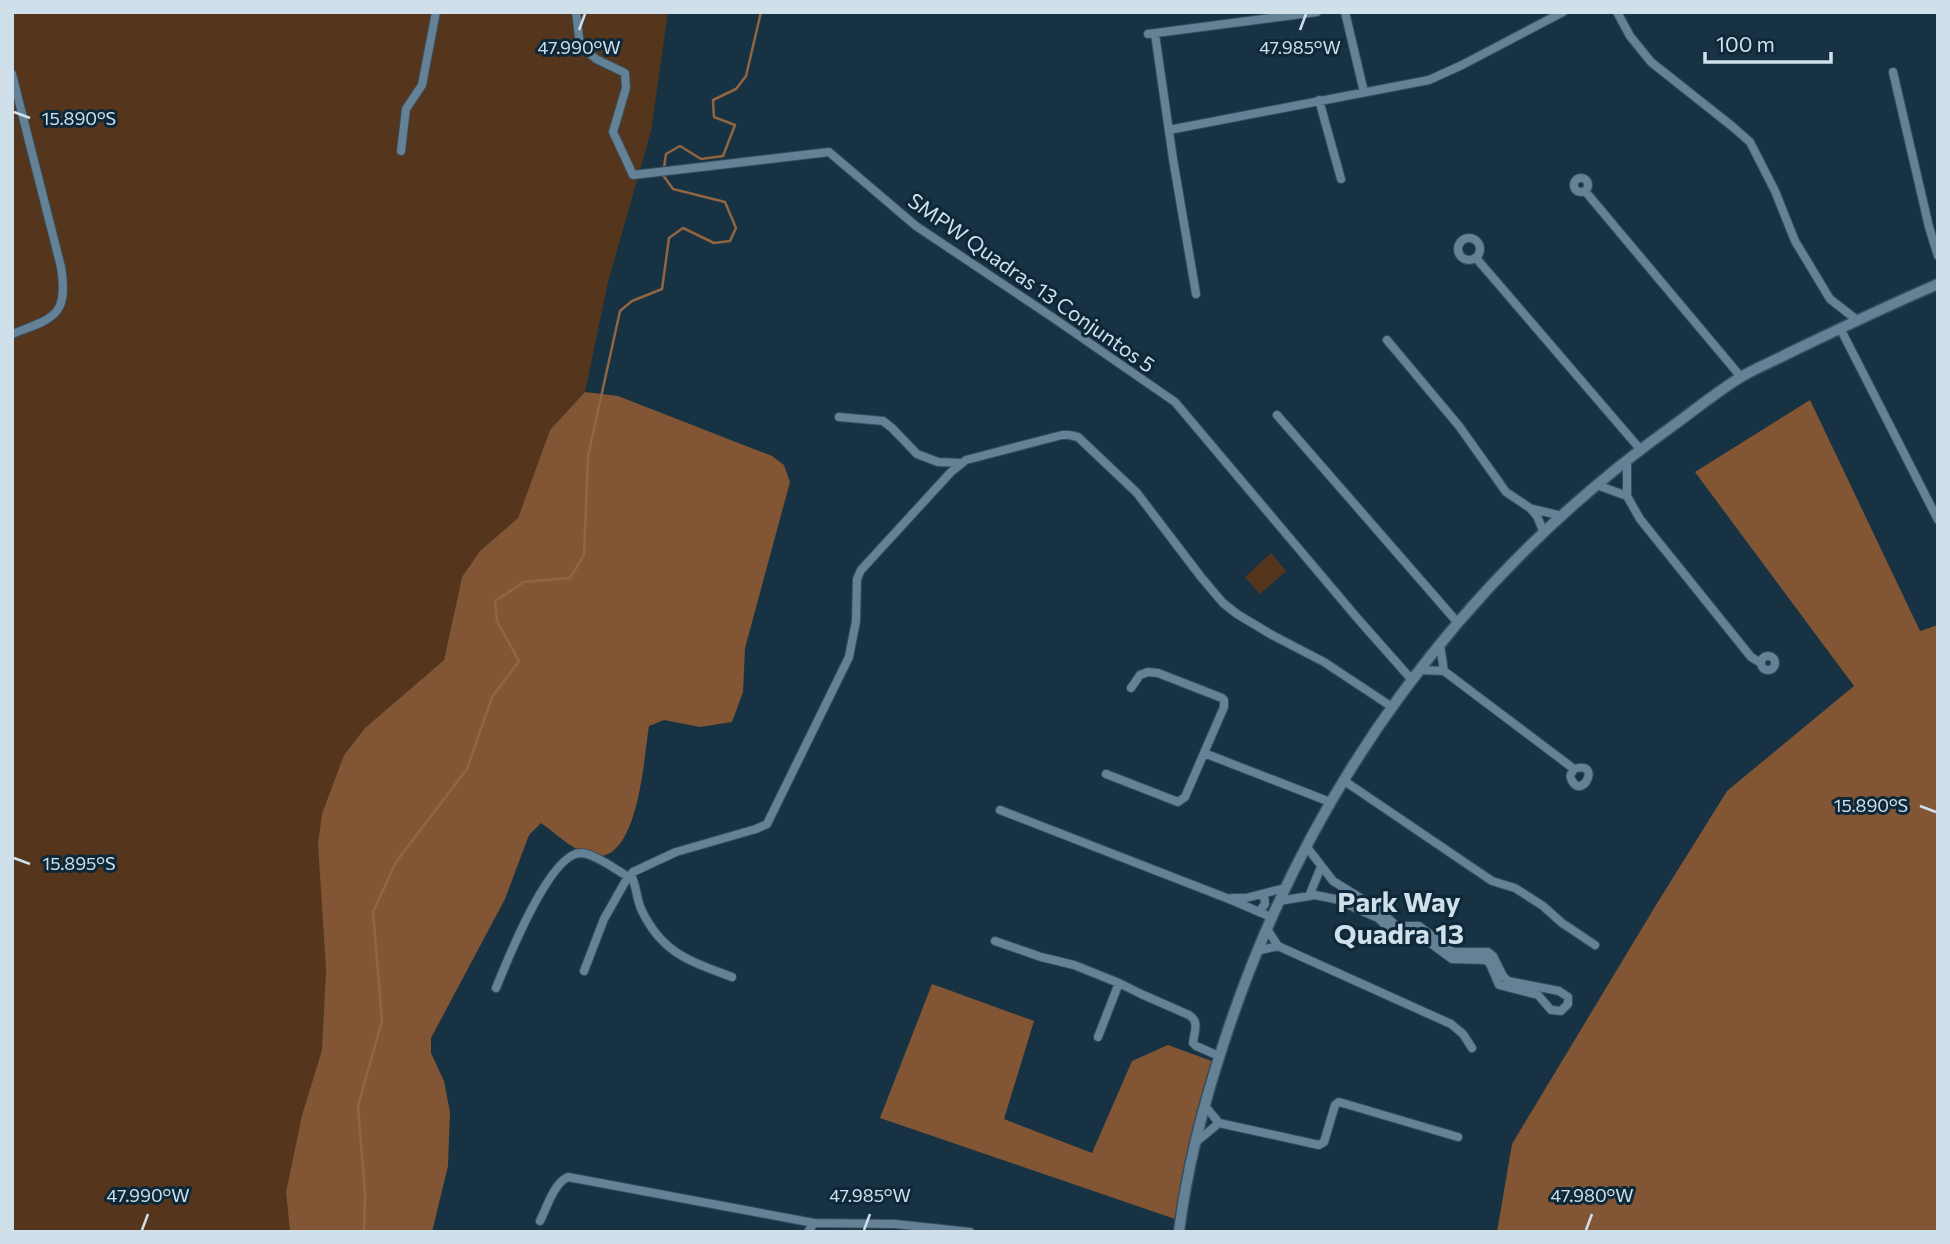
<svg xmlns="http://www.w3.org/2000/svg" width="1950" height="1244" viewBox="0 0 1950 1244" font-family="Commissioner,sans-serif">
  <rect width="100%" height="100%" fill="#173243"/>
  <!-- green -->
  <path fill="#55361d" d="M12 12H668L651 131 608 282 585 392 550 430 518 518 480 551 462 577 444 660 365 728 344 755 326 968 322 1050 302 1115 286 1192 290 1232H12Z
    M1271 553 1286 571 1260 594 1245 577Z"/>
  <!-- forest -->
  <path fill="#825634" d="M585 392 618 396 772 456 784 465 790 482 745 648 743 692 732 722 700 727 664 720 649 726C644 755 639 860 596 856 576 854 557 834 541 823L529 835 505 899 431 1038V1053L444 1081 450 1112 448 1166 432 1232H290L286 1192 302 1115 322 1050 326 968 318 844 322 814 344 755 365 728 444 660 462 577 480 551 518 518 550 430Z
    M1810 400 1920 631 1938 625V1232H1497L1512 1144 1656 905 1727 791 1854 686 1695 472Z
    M932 984 1034 1021 1004 1119 1092 1153 1132 1061 1168 1045 1217 1063 1181 1221 880 1118Z"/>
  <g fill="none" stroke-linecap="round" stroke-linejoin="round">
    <!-- stream -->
    <path stroke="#926542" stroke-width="2.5" d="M364 1232 365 1194 358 1106 382 1021 373 912 396 862 467 769 492 697 519 661 497 621 495 601 524 582 570 578 584 555 588 456 620 311 632 301 662 289 669 238 683 228 714 243 730 241 736 228 725 202 673 189 663 175 666 154 680 146 701 159 723 156 735 125 714 117 713 100 736 89 746 76 761 12"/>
    <!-- street casing -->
    <g stroke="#364d5b" stroke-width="10">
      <path id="street" d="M576 12 580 45 596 59 625 73 626 88 613 132 633 175 829 152 916 226 1052 317 1175 402 1358 619 1412 680
        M1345 12 1364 92
        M1617 12 1630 36 1651 62 1733 127 1750 142 1775 191 1795 241 1830 299 1857 320
        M1148 34 1317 12
        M1155 34 1173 159 1196 294
        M1893 72 1929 227 1938 256
        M12 74 61 267C69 317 53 318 12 334
        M1319 100 1341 179
        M1169 130 1429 80 1462 65 1563 12
        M401 151 406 109 422 85 436 12
        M1574 185a7 7 0 1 1 14 0a7 7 0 1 1-14 0Z
        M1585 191 1741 377
        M1458 249a11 11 0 1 1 22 0a11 11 0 1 1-22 0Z
        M1476 258 1640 449
        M1840 328 1938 520
        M1387 340 1459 426 1506 492 1530 508 1537 516 1544 533
        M1277 415 1458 623
        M839 417 883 421 892 428 917 454 938 462 961 463
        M1627 460V496L1640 519 1751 657 1761 663
        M1597 485 1627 496
        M1533 509 1562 516
        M1440 645 1444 671
        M1761 663a7 7 0 1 1 14 0a7 7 0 1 1-14 0Z
        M1420 670 1444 671 1574 769C1602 760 1583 800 1572 781 1569 775 1571 774 1574 769
        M1131 688 1140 675 1148 672 1158 673 1222 698 1224 700V707L1204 753
        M1106 774 1178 802 1185 797 1204 753 1330 802
        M1343 780 1492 881 1515 888 1543 906 1562 923 1595 945
        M1000 810 1229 899 1271 917
        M631 875C637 886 636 899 642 911 663 954 690 961 732 977
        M1309 896 1321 867
        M1232 898H1246L1285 888
        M1279 901 1315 895 1335 899 1378 918 1394 934 1413 933 1418 934 1452 959 1486 960 1490 964 1499 985 1538 995 1551 1010 1561 1011 1568 1004V997L1559 991 1508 981 1503 976 1493 956 1488 952H1453L1419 926H1397L1375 907 1333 881 1306 846
        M1259 912 1265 904 1264 894
        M1267 929 1278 946 1289 951 1451 1024 1463 1034 1472 1048
        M995 941 1041 957 1074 965 1119 983 1141 994 1189 1015C1200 1022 1194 1032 1193 1043L1196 1046 1219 1056
        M1257 951 1278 946
        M584 971 604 919 625 882 633 872 676 852 756 829 767 824 849 657 856 621 857 579 861 570 951 472 966 460 1062 435H1069L1078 437 1137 493 1201 577 1223 603 1237 614 1272 635 1324 662 1392 707
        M496 988C507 961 549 855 580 853 594 853 616 870 629 877
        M1098 1037 1119 983
        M1205 1106 1219 1123 1319 1145 1324 1142 1335 1105 1339 1102 1458 1137
        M1195 1143 1219 1123
        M540 1221C547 1207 554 1183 568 1177L814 1223
        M808 1232 814 1223 895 1224 970 1232"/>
    </g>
    <!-- secondary casing -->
    <g stroke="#364d5b" stroke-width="13">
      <path id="secondary" d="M1179 1232C1187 1166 1204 1102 1225 1039 1306 791 1461 577 1674 425 1696 409 1718 391 1741 377 1758 367 1776 360 1793 351 1841 328 1889 305 1938 284"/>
    </g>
    <!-- street -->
    <use href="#street" stroke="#648196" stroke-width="8"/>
    <!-- secondary -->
    <use href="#secondary" stroke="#648196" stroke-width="10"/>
  </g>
  <!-- ticks -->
  <path fill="none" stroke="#d0e0eb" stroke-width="2.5" d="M579 30 585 14M1300 30 1306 14M14 112 30 118M1920 806 1936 812M14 858 30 864M142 1230 148 1214M864 1230 870 1214M1586 1230 1592 1214"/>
  <g text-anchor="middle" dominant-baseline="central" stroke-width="6" stroke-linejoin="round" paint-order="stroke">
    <!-- street labels -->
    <g font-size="21" fill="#d0e0eb" stroke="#0c2839">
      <text transform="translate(1032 282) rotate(35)">SMPW Quadras 13 Conjuntos 5</text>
    </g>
    <!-- district labels -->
    <g font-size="28" font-weight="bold" fill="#d0e0eb" stroke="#0c2839">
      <text x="1399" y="901">Park Way<tspan x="1399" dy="32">Quadra 13</tspan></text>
    </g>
  </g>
  <g font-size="18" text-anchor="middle" fill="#d0e0eb" stroke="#0c2839" stroke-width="6" stroke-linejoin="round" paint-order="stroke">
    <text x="579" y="54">47.990°W</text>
    <text x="1300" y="54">47.985°W</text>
    <text x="79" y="125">15.890°S</text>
    <text x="1871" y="812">15.890°S</text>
    <text x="79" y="870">15.895°S</text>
    <text x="148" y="1202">47.990°W</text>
    <text x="870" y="1202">47.985°W</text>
    <text x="1592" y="1202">47.980°W</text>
  </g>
  <!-- border -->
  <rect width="1950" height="1244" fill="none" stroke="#d0e0eb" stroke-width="28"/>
  <!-- scale -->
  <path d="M1705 52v10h126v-10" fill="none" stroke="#d0e0eb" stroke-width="3.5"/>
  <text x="1716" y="52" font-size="21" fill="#d0e0eb" stroke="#0c2839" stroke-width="5" paint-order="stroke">100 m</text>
</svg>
